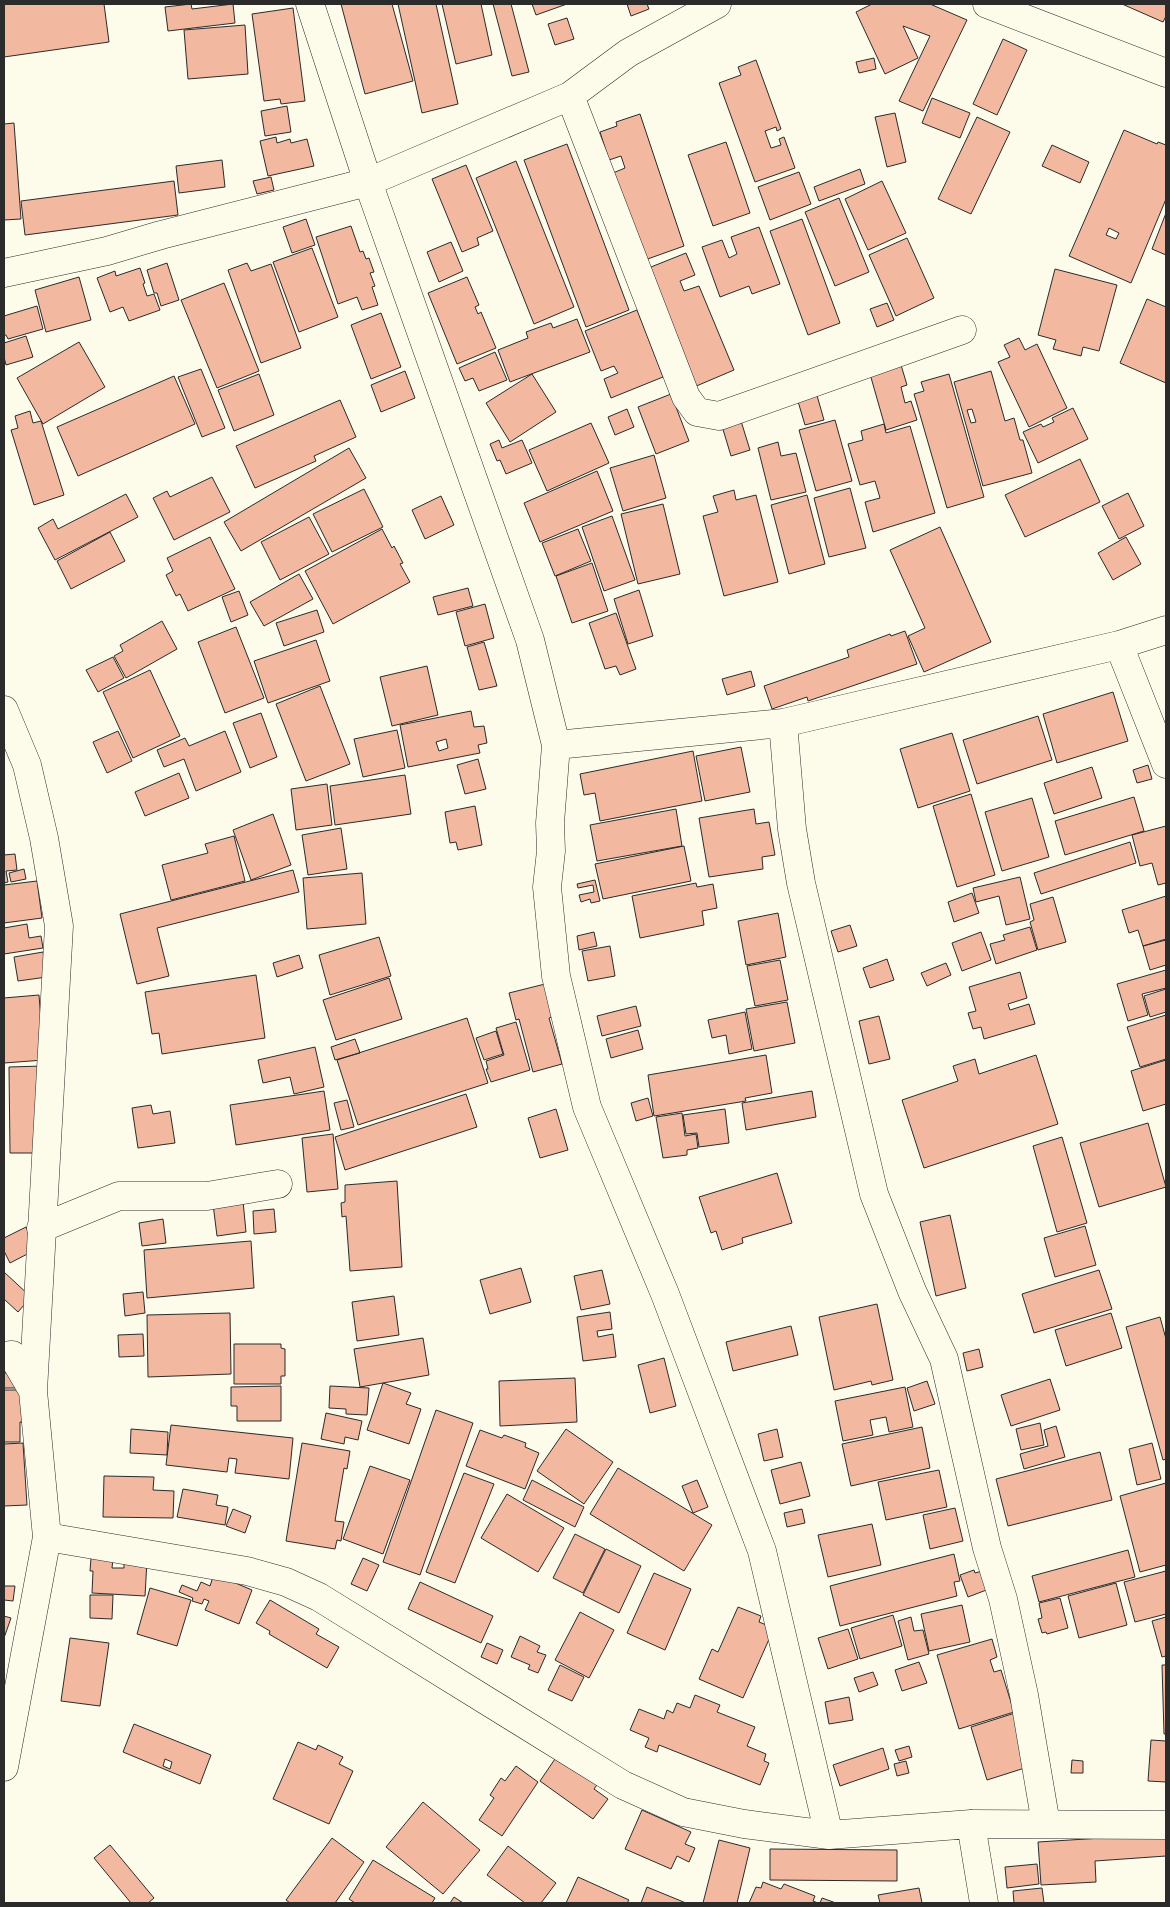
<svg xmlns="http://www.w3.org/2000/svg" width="1170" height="1907" viewBox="0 0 1170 1907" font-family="'Archivo Narrow',sans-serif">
  <rect width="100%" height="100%" fill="#fdfbea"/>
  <!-- building -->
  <path fill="#f2b8a0" stroke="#2b2b2b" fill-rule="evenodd" d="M4 4H104L109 42 4 57Z
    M191 4 192 9 233 4 235 23 168 31 165 7Z
    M341 4H392L413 81 365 94Z
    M398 4H436L458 104 422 113Z
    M442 4H481L492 55 456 64Z
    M493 4H511L529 72 512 76Z
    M532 4H567L536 15Z
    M627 4H647L649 9 631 16Z
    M872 4H930L967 20 923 111 899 101 930 36 903 26 918 58 885 74 856 12Z
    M1122 4H1166V16L1163 22Z
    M293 8 305 101 281 104 280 99 264 101 252 14Z
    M567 18 574 39 555 45 548 24Z
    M245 25 248 74 188 79 184 30Z
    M1003 39 1027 50 997 115 973 104Z
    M874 58 876 69 859 73 856 62Z
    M756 60 781 129 777 131 776 127 765 131 771 148 781 145 779 139 784 137 795 168 755 182 719 83 741 75 738 67Z
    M932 98 970 113 960 138 922 123Z
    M287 106 291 132 265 136 261 111Z
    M895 113 906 162 887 167 875 117Z
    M640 114 684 246 642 261 613 173 625 168 621 156 609 160 600 132 617 126 616 122Z
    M977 117 1010 132 971 214 938 199Z
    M14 123 21 219 4 220V124Z
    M1124 130 1157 144 1158 142 1166 145V199L1131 283 1069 256ZM1109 228 1119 233 1116 239 1106 235Z
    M276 137 277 143 290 139 291 143 307 139 314 166 268 176 260 141Z
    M726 142 750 213 713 226 688 155Z
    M567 144 629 310 586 327 524 160Z
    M1052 145 1089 162 1080 183 1042 166Z
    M222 160 225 187 179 193 176 166Z
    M516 161 574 307 534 324 476 178Z
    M466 165 493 231 477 238 479 245 462 252 432 179Z
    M860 169 865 184 819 201 814 187Z
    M799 172 811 204 770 220 758 187Z
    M271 177 274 190 257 194 253 181Z
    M174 181 178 215 25 235 21 201Z
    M882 181 906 233 868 250 845 199Z
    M839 198 869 272 835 286 805 212Z
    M1166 213V255L1152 249Z
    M306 219 315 245 292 253 283 227Z
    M802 219 840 323 808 335 770 231Z
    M351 226 360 252 363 251 366 259 369 258 374 272 370 273 375 286 372 287 378 305 362 310 357 297 338 304 316 237Z
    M759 227 780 284 752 294 749 286 720 297 702 247 722 240 729 258 737 254 731 237Z
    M907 238 934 298 896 316 869 255Z
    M451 242 463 271 439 282 427 252Z
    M312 248 338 317 299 332 273 262Z
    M686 253 695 275 680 281 684 291 699 286 734 370 694 387 646 269Z
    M167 263 179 300 161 306 157 293H154L147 270Z
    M247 263 251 271 271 264 301 348 261 363 228 270Z
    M140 268 145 283 143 284 147 296 154 294 160 310 129 321 123 307 110 312 97 278 115 271 116 276Z
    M1055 269 1117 285 1099 351 1083 347 1081 356 1053 349 1056 340 1038 335Z
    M79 277 91 320 46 332 35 290Z
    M467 277 479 305 475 307 478 314 481 312 496 348 457 364 428 293Z
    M224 283 259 371 217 388 181 300Z
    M1147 299 1166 307V383L1120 363Z
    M887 303 894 320 877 327 870 309Z
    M37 306 43 329 8 339 6 335H4V316Z
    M637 310 663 377 611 398 604 379 618 373 614 366 601 371 585 331Z
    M381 313 401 367 371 379 351 325Z
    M577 319 590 352 510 382 498 350 528 338 526 332 551 323 553 328Z
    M26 336 33 357 6 365 4 357V343Z
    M1019 338 1025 350 1037 344 1067 408 1029 427 998 362 1010 357 1004 345Z
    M79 342 105 387 43 424 17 378Z
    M495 352 507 380 479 391 473 378 465 381 459 368Z
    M901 365 907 385 901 387 905 403 911 401 917 420 886 430 870 374Z
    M201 369 225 428 202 437 178 377Z
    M405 371 415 398 381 412 371 385Z
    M991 371 1005 421 1014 418 1020 440H1023L1032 473 983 486 954 382ZM972 409 976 422 971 423 967 410Z
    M259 374 274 415 234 431 218 390Z
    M532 374 556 412 510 442 486 403Z
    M949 374 984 497 947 508 914 394 924 391 921 382Z
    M174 376 195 424 78 476 57 427Z
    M816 392 824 420 805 425 797 398Z
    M671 394 689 441 656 454 638 407Z
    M340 400 356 437 314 456 316 461 255 488 236 446Z
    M1073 408 1088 439 1038 463 1023 432 1041 424 1043 427 1054 422 1052 418Z
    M627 409 634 427 615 435 608 417Z
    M30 411 33 423 41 421 64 495 34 505 11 430 18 428 15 416Z
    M835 420 852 481 816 491 799 430Z
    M741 421 750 450 731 456 722 426Z
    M591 423 609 463 547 491 529 450Z
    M884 424 886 433 910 426 935 513 873 532 865 502 880 498 875 481 860 485 848 444 863 440 861 431Z
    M499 440 502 448 522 440 532 463 506 474 500 460 497 461 490 444Z
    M778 442 781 456 796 453 806 492 771 500 758 448Z
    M349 448 366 478 241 551 224 522Z
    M654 455 666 498 623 511 610 468Z
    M1080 459 1100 502 1025 537 1005 495Z
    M597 471 613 511 540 542 524 503Z
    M212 477 230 512 174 540 153 498 167 491 170 497Z
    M850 488 866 548 829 557 814 498Z
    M364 489 383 527 332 552 313 514Z
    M734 490 736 500 756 495 778 582 724 596 703 516 718 512 713 496Z
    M1128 493 1144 526 1119 539 1102 506Z
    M126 494 138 517 55 560 38 528 53 519 58 529Z
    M807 495 825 564 789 574 771 505Z
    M441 496 454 525 425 539 412 510Z
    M663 504 680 574 638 584 621 514Z
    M612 516 635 580 604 591 582 527Z
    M309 517 329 554 280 580 261 542Z
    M940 527 991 642 924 672 908 636 925 628 890 550Z
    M382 529 392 548 394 546 403 563 400 564 410 582 333 624 305 571Z
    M578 529 591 561 555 576 542 543Z
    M110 532 125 561 71 589 57 561Z
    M210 537 235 589 188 611 180 594 176 596 166 575 173 571 167 558Z
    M1126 537 1141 564 1113 580 1098 553Z
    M592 563 608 611 572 623 556 576Z
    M299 574 313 599 264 626 250 602Z
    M468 588 473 606 438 615 433 597Z
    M639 590 653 636 628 644 614 599Z
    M239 591 248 615 231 622 222 597Z
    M485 604 494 638 465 646 456 612Z
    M317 610 324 632 284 646 276 623Z
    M616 613 636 669 620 675 616 666 605 669 589 623Z
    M162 621 177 649 126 678 114 656 123 651 120 645Z
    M236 627 264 698 225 713 198 642Z
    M905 631 917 664 808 701 807 697 772 709 764 686 849 657 847 650 890 634 891 636Z
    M316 640 330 681 268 703 254 661Z
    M484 642 497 686 479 690 467 647Z
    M113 657 124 678 98 692 86 670Z
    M427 666 438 715 392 726 380 677Z
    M150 670 180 736 133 758 103 692Z
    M751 671 755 686 727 695 722 679Z
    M320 686 350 764 306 781 276 704Z
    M1113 692 1128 741 1057 763 1043 714Z
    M471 711 474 727 484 726 487 743 478 745 480 753 408 767 400 725ZM446 739 448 748 439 751 436 742Z
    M261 713 277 757 250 768 233 723Z
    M1038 716 1052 760 977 784 963 740Z
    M397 730 405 768 363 777 354 739Z
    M118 731 132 761 107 773 93 742Z
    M225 731 241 772 196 791 184 759 164 767 157 750 185 738 189 746Z
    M952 733 970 791 918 808 900 749Z
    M741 747 750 792 705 801 696 756Z
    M693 751 702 801 600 821 595 793 584 795 580 774Z
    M478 759 486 789 465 794 457 765Z
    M1148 765 1152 779 1137 783 1133 770Z
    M1092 767 1102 798 1054 814 1044 783Z
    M179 773 189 798 145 816 135 792Z
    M405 775 411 814 335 825 330 786Z
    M327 784 332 825 296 830 291 789Z
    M971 794 995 875 957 887 933 806Z
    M1134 797 1144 831 1065 855 1055 821Z
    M1032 798 1049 857 1002 871 985 812Z
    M475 806 482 845 458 850 456 842 450 843 445 812Z
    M676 809 682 846 597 861 590 825Z
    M754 809 756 824 769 822 775 855 762 857 763 869 709 877 699 818Z
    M273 814 291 865 251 880 233 830Z
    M1166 826V883L1158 885 1152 863 1140 866 1132 835Z
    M341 828 347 869 308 875 302 835Z
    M234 836 245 881 171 900 162 865 208 853 205 844Z
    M1130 842 1136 863 1041 894 1034 873Z
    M684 846 691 881 603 899 595 864Z
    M15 854 17 870 6 871 8 882 4 883V855Z
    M24 869 26 879 11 882 9 873Z
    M293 870 299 892 157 928 169 976 137 984 120 914Z
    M362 873 366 924 307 929 303 878Z
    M1020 877 1030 919 1006 925 999 896 976 902 973 888Z
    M595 880 600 901 591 903 590 899 581 902 579 895 594 892 593 885 578 888 577 884Z
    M37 881 42 918 4 923V885Z
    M696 883 697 887 713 884 717 908 702 911 704 925 640 938 632 896Z
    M972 893 979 913 954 922 948 902Z
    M1166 896V939L1143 946 1138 930 1129 933 1122 910Z
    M1053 897 1066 942 1038 950 1030 922 1034 920 1030 904Z
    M778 913 786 957 746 965 738 921Z
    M27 924 29 938 41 936 43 948 4 954V928Z
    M850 925 857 946 838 952 831 931Z
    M1030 927 1037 950 996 964 990 944 1005 940 1003 935Z
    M594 932 597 946 579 950 577 936Z
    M981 932 991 960 962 971 952 943Z
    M379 937 391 976 330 995 319 955Z
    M1166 940V965L1150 970 1143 946Z
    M610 946 615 976 588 981 582 951Z
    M43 952 47 977 18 981 14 957Z
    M299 955 303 968 277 977 273 963Z
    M887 959 894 980 870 988 863 968Z
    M780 960 788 1000 755 1006 747 966Z
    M946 963 951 975 927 986 921 973Z
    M1166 970V988L1142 994 1148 1015 1128 1021 1117 984Z
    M1020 972 1027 998 1008 1004 1010 1010 1029 1004 1035 1024 984 1039 981 1027 973 1029 968 1013 976 1011 969 987Z
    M256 975 265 1038 162 1054 159 1033 152 1034 145 992Z
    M389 978 402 1019 336 1040 323 1000Z
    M545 984 554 1016 549 1018 562 1064 533 1072 519 1019 516 1020 509 993Z
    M1166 989V1012L1150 1017 1144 996Z
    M39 995 44 1060 4 1063V998Z
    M787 1002 795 1043 754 1051 746 1009Z
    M636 1006 641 1026 602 1036 597 1016Z
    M745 1012 752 1049 729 1054 726 1035 712 1038 708 1020Z
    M1166 1015V1059L1140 1067 1127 1027Z
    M879 1016 890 1059 869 1064 859 1021Z
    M467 1018 488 1083 358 1125 337 1060Z
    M516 1022 530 1070 491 1082 486 1069H488L486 1061 504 1055 496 1028Z
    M638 1030 643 1049 611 1058 606 1039Z
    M496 1031 503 1054 484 1060 476 1038Z
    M355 1039 360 1053 335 1060 331 1047Z
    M315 1047 324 1087 294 1094 290 1077 263 1083 258 1060Z
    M766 1055 772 1093 745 1098 746 1101 654 1116 648 1075Z
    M1036 1055 1058 1124 924 1168 902 1100 958 1081 953 1066 975 1059 979 1074Z
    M1166 1060V1104L1143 1111 1131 1071Z
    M43 1066 44 1153H10L9 1067Z
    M324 1091 330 1130 236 1145 230 1105Z
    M812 1091 816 1117 746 1130 742 1103Z
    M466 1094 477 1127 345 1170 335 1137Z
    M648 1098 653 1116 636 1121 631 1103Z
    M347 1100 354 1127 341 1130 334 1103Z
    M151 1105 153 1114 170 1111 175 1143 138 1148 132 1108Z
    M556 1109 568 1150 540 1158 528 1118Z
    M725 1109 729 1143 699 1147 697 1133 686 1134 683 1115Z
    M682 1113 685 1136 696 1134 698 1148 687 1150V1155L663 1158 656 1117Z
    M1148 1123 1166 1187 1099 1207 1080 1143Z
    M333 1134 338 1189 307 1192 302 1138Z
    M1062 1137 1087 1223 1057 1232 1033 1146Z
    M777 1173 792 1223 742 1238 743 1243 722 1250 716 1231 711 1233 699 1197Z
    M397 1181 402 1267 350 1271 346 1216 342 1217 341 1203 345 1202V1185Z
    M243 1201 246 1232 217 1236 213 1204Z
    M274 1209 276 1232 254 1234 253 1211Z
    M950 1215 966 1288 936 1296 920 1222Z
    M163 1219 166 1243 142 1246 139 1223Z
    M1085 1226 1096 1265 1055 1277 1044 1238Z
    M26 1227 37 1249 10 1263 4 1251V1238Z
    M251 1241 254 1288 147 1298 144 1250Z
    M521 1268 531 1302 490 1314 480 1280Z
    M602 1270 610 1304 581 1310 574 1276Z
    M1099 1270 1112 1309 1034 1333 1022 1294Z
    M4 1272 31 1297 18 1312 4 1299Z
    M143 1292 145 1313 125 1316 123 1294Z
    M394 1296 399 1335 357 1341 352 1302Z
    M877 1304 893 1380 872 1385 871 1381 834 1390 819 1317Z
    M610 1312 612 1329 597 1331 598 1337 613 1334 616 1357 583 1361 577 1317Z
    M230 1313 231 1374 148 1377 147 1315Z
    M1111 1313 1122 1348 1066 1366 1055 1330Z
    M1160 1317 1166 1339V1459L1163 1460 1126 1327Z
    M791 1326 798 1355 733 1371 726 1342Z
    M143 1334 144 1356 119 1357 118 1335Z
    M423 1338 429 1375 360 1387 354 1349Z
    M234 1344H281V1348L285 1349V1376H281V1384H234Z
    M979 1349 983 1367 967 1371 963 1353Z
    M664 1358 676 1406 650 1413 638 1365Z
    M4 1373H10L17 1388H4Z
    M575 1378 577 1422 500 1426 499 1381Z
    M1050 1379 1060 1410 1011 1426 1001 1395Z
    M927 1381 935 1404 914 1411 907 1388Z
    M383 1383 411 1393 406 1404 421 1409 409 1444 367 1430Z
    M281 1386V1421H237V1406H231V1387Z
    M330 1386 369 1388 367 1415 346 1414V1409L329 1408Z
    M905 1387 913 1427 889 1432 886 1417 870 1420 873 1435 843 1441 835 1401Z
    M4 1390H28V1423L20 1422V1442H4Z
    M436 1410 473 1423 420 1575 383 1562Z
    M326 1413 362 1421 358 1440 345 1437 344 1444 321 1439Z
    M1040 1423 1044 1445 1021 1450 1016 1429Z
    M171 1425 293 1438 289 1479 235 1473 237 1459 229 1458 227 1472 166 1465Z
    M1056 1426 1065 1457 1024 1469 1020 1454 1048 1446 1044 1430Z
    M922 1427 930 1468 851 1486 842 1444Z
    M131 1429 168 1432 167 1455 130 1453Z
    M566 1429 613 1462 584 1504 537 1471Z
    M777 1429 783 1457 764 1461 758 1434Z
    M480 1430 502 1438 504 1435 526 1443 525 1447 539 1453 525 1489 466 1466Z
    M23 1443 27 1505 4 1506V1444Z
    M302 1443 350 1451 347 1469 344 1468 335 1521 344 1522 341 1541 337 1540 335 1549 286 1541Z
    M1152 1443 1161 1479 1137 1485 1129 1449Z
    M1100 1452 1112 1500 1008 1526 996 1479Z
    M801 1462 810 1496 780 1504 771 1470Z
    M370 1466 410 1480 383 1554 343 1539Z
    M618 1468 712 1525 684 1571 590 1514Z
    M939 1470 947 1507 886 1520 878 1482Z
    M464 1473 494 1484 455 1583 426 1572Z
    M104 1476 154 1477 153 1490 174 1491 173 1518 103 1517Z
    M532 1480 584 1507 575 1527 523 1500Z
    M697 1480 708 1507 693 1513 682 1486Z
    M1166 1483V1565L1140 1572 1120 1496Z
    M183 1489 218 1495 216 1505 228 1507 225 1525 177 1517Z
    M507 1494 564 1528 538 1572 481 1538Z
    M955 1508 963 1541 930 1549 923 1515Z
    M233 1509 251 1516 245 1533 226 1526Z
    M802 1509 805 1523 787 1527 784 1513Z
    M872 1524 881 1565 828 1577 818 1535Z
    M575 1534 605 1549 583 1593 553 1578Z
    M606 1549 641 1566 619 1613 583 1595Z
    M1128 1550 1135 1577 1039 1602 1032 1576Z
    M954 1554 960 1581 954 1582 957 1596 840 1626 830 1586Z
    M91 1558 113 1559 112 1568H124V1559L147 1561 145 1596 92 1593 93 1571H90Z
    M363 1558 379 1565 367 1591 351 1584Z
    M974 1570 975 1573 982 1571 989 1589 968 1597 960 1575Z
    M1166 1571V1614L1135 1622 1124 1582Z
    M654 1573 691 1589 665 1650 627 1633Z
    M214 1574 252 1590 239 1624 205 1610 209 1601 204 1599 202 1604 192 1601 193 1598 179 1592 182 1585 197 1591 201 1582 210 1586Z
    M420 1582 493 1616 481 1643 408 1609Z
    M1116 1583 1127 1625 1079 1638 1068 1596Z
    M4 1586H15L13 1601 4 1600Z
    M150 1588 191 1600 177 1646 137 1634Z
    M90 1595H113L112 1619 90 1618Z
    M1060 1598 1068 1628 1047 1634 1046 1632 1042 1633 1038 1619 1042 1618 1039 1603Z
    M270 1600 319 1629 316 1634 339 1647 327 1668 269 1634 270 1631 256 1623Z
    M962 1605 970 1642 929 1651 921 1614Z
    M738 1607 761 1616 759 1622 774 1628 743 1698 699 1679 712 1649 718 1652Z
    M580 1612 614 1630 589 1678 555 1660Z
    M893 1615 902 1646 860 1659 851 1628Z
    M4 1616 11 1618 4 1638Z
    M911 1617 914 1631 923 1630 929 1654 908 1660 898 1621Z
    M1166 1617V1656L1162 1657 1152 1621Z
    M848 1629 858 1659 828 1669 818 1638Z
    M520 1636 540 1646 537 1652 546 1655 538 1673 528 1669 530 1665 511 1657Z
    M70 1638 109 1643 100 1706 61 1701Z
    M992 1639 997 1657 990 1660 994 1672 1001 1670 1014 1712 959 1729 937 1655Z
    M487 1643 503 1650 497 1664 481 1657Z
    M919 1662 927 1683 902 1691 895 1670Z
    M560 1665 584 1677 572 1701 548 1690Z
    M1162 1665H1166V1734H1164Z
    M873 1672 878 1685 859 1692 854 1678Z
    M695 1695 720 1705 717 1712 755 1727 747 1746 766 1754 764 1761 769 1763 760 1785 659 1745 657 1752 645 1747 649 1738 630 1730 639 1709 664 1719 667 1710 673 1713 677 1703 690 1708Z
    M849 1697 853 1720 829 1724 825 1702Z
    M1015 1713 1031 1766 987 1780 971 1727Z
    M134 1724 211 1755 200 1784 123 1752ZM165 1759 172 1762 170 1769 163 1766Z
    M1151 1740 1166 1741V1782L1148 1781Z
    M298 1742 316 1750 318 1745 343 1757 339 1764 353 1771 329 1824 273 1799Z
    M909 1746 912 1757 899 1761 895 1750Z
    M883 1748 889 1769 840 1786 833 1765Z
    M559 1753 599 1782 594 1789 608 1799 593 1819 540 1781Z
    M1072 1760 1083 1761V1773H1071Z
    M906 1761 909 1773 897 1776 894 1764Z
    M516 1766 538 1782 502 1836 479 1820 494 1798 490 1795 501 1778 505 1781Z
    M423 1802 480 1850 443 1894 386 1847Z
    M642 1810 691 1832 685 1844 695 1848 689 1862 677 1856 671 1869 625 1849Z
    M1166 1834V1856L1095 1861 1096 1882 1041 1885 1038 1842Z
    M332 1838 364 1862 335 1903H290L286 1900Z
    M719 1840 750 1848 737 1903H703Z
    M110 1845 154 1898 148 1903H131L94 1858Z
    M508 1846 556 1883 541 1903H525L487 1875Z
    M770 1849 897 1850V1881L770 1880Z
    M373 1860 435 1898 432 1903H355L349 1899Z
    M1037 1864 1039 1884 1007 1888 1005 1867Z
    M578 1877 629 1900 627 1903H566Z
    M763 1882 781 1889 784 1884 815 1896 813 1901 818 1903H749L756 1887 761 1888Z
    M647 1887 686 1903H641Z
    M919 1888 922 1903H880L878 1895Z
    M1042 1888 1044 1903H1014L1013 1891Z
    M454 1897 463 1903H450Z
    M822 1898 836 1903H820Z"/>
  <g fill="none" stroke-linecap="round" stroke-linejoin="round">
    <!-- minor casing -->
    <g stroke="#2b2b2b" stroke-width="29">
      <path id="minor" d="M310 4 368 182 530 640 556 745 550 823 551 851 547 887 556 976 587 1107 665 1294 762 1551 829 1835
        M987 4 1166 73
        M570 96 686 397 697 412 719 416 962 330
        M4 273 107 251 161 235 368 182 570 96 628 53 717 4
        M1119 645 1166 764
        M4 710 27 765 44 838 59 926 33 1391 47 1537 4 1767
        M783 723 792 829 801 883 874 1194 912 1291 944 1359 987 1548 1003 1599 1024 1695 1046 1824
        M556 745 783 723 1119 645 1166 630
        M41 1228 119 1196H207L278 1184
        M4 1356 12 1355 33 1391
        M47 1537 247 1571 286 1582 319 1597 623 1785 683 1812 744 1824 829 1835 971 1824 1166 1825
        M971 1824 984 1903"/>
    </g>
    <!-- minor -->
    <use href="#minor" stroke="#fdfbea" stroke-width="28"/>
  </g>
  <!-- border -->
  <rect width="1170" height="1907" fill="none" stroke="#2b2b2b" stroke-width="10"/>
</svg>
